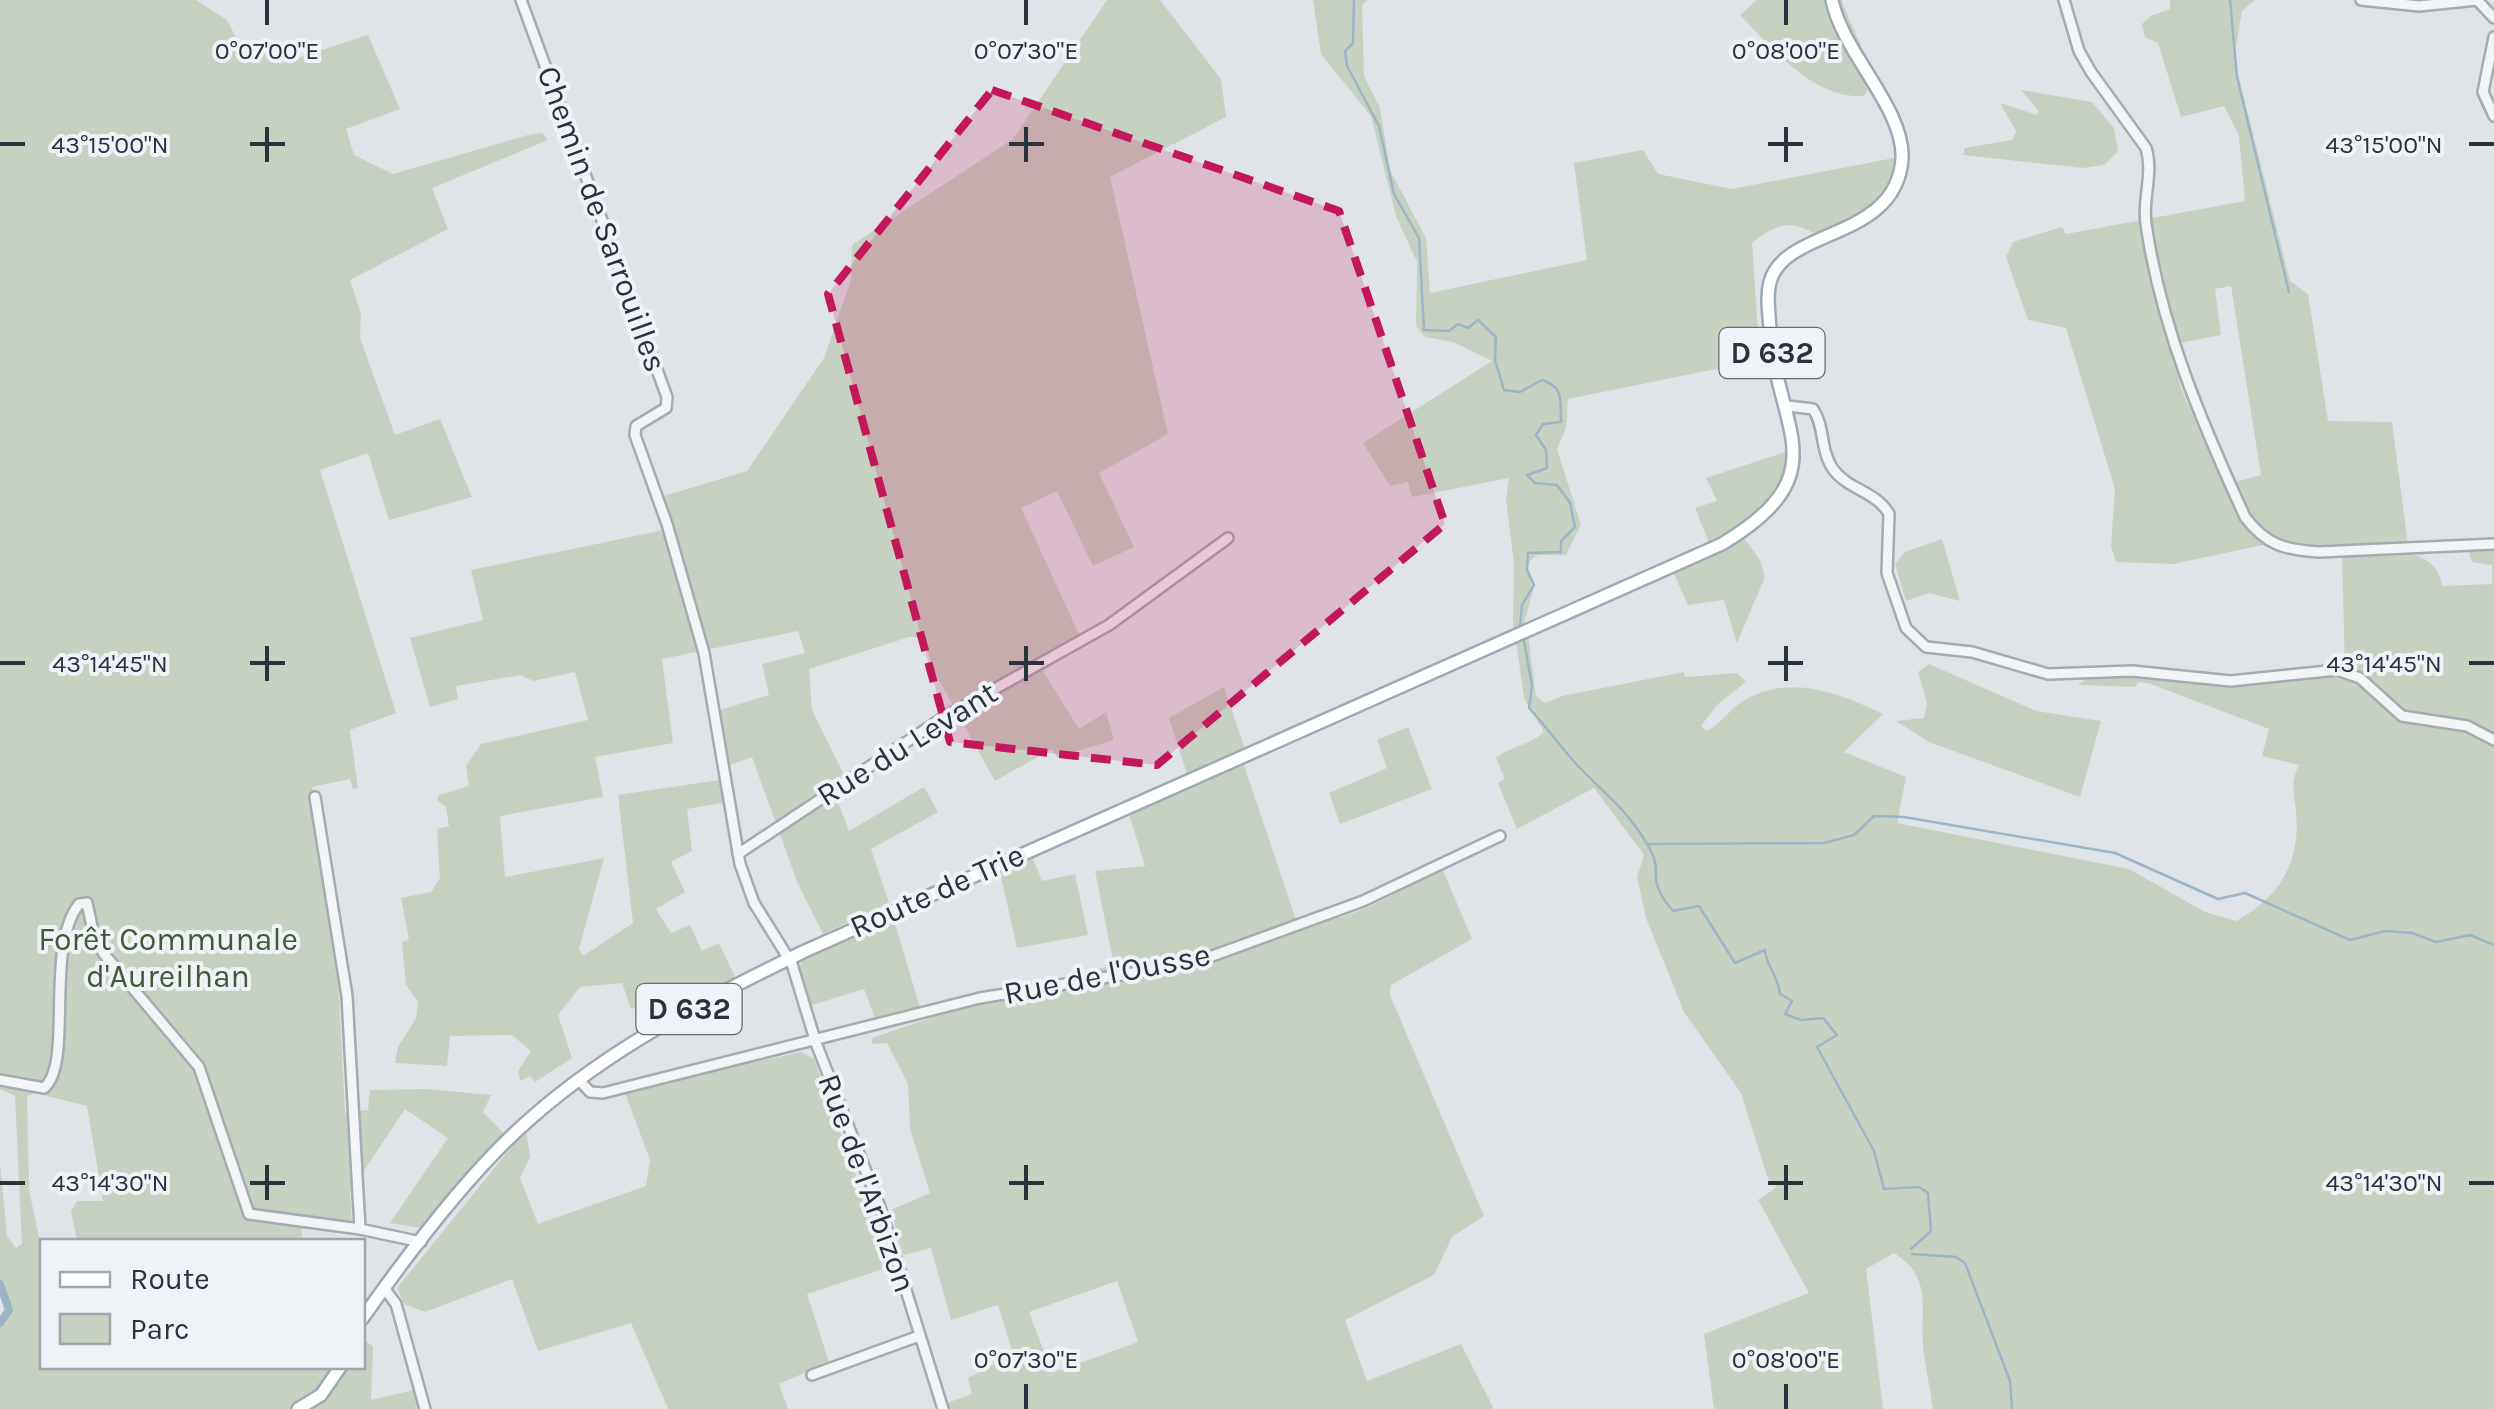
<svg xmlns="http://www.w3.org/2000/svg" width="2494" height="1409" viewBox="0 0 2494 1409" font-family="Karla,sans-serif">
  <rect width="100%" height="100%" fill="#e0e4e8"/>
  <!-- green -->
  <path fill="#c7d1c1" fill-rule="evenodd" d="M0 0H196L227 20 238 41 273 42 279 64 368 35 400 109 346 129 354 155 393 174 528 135 542 133 548 140 432 188 448 229 350 280 361 314 360 338 395 435 440 419 472 497 389 520 368 453 320 470 396 713 350 730 358 788 353 789 350 779 312 787 336 939 345 1113 368 1110 370 1090 427 1089 491 1095 483 1112 505 1135 428 1229 390 1223 448 1138 405 1109 350 1192 352 1225 301 1229 303 1241H77L71 1212 77 1201H103L87 1106 35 1093 27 1096 29 1190 42 1251V1366L335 1367 322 1387 290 1409H0V1317L5 1311 0 1295V1163L7 1236 16 1248 22 1244 15 1096 0 1089Z
    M1107 0H1160L1221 79 1226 117 1110 177 1168 434 1099 473 1134 547 1093 566 1057 491 1021 508 1084 645 1043 671 1079 729 1106 712 1114 740 1057 757 1052 749 995 781 935 673 923 638 909 637 809 669 812 710 844 775 831 784 849 831 924 787 938 812 871 849 889 903 823 934 798 884 752 757 730 765 720 710 769 695 762 664 805 653 798 631 662 659 673 743 595 757 603 797 500 816 505 877 604 858 579 949 583 956 633 923 618 795 719 780 723 803 687 809 692 851 671 862 685 892 656 909 671 933 690 925 702 951 719 943 736 979 657 1019 649 1005 631 1009 622 983 580 987 558 1015 572 1058 535 1082 530 1076 520 1081 518 1071 531 1051 512 1035 450 1036 447 1066 395 1063 398 1047 416 1018 418 1002 406 985 402 942 409 940 401 898 431 892 440 878 437 829 449 826 446 807 437 800 439 795 469 786 466 766 481 744 588 720 575 672 533 681 521 675 456 686 458 699 430 707 410 638 483 620 471 570 664 530 654 499 747 471 824 358 851 280 852 245 1013 139Z
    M1313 0H1367L1362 5 1364 76 1380 108 1390 170 1426 238 1430 293 1587 260 1574 163 1643 150 1658 174 1732 189 1894 158C1893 202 1852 220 1818 236 1791 218 1776 224 1752 243L1760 360 1568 399 1566 428 1557 449 1581 525 1566 555H1538L1530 561 1527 568 1533 590 1524 624 1513 629 1514 563 1506 500 1509 478 1412 497 1408 482 1390 486 1363 443 1492 361 1453 342 1425 337 1416 326 1417 262 1396 216 1371 116 1321 54Z
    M1757 0H1842C1848 25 1882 73 1864 96 1812 99 1773 48 1740 15Z
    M2170 0H2255L2242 11 2234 58 2290 281 2308 294 2328 421 2392 422 2409 553C2427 559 2439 565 2442 586L2492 584V565L2472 562 2468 549 2494 548V1409H1933C1930 1388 1925 1367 1923 1346 1920 1306 1933 1278 1894 1253L1866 1269 1883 1409H1714L1704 1334 1809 1293 1758 1200 1777 1187 1768 1179 1741 1093 1684 1012 1646 918 1637 877 1644 855 1594 788 1517 829 1498 783 1505 779 1496 758C1511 746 1531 745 1544 732L1524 698 1516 640 1528 635 1536 696 1545 703 1562 696 1684 672 1685 677 1737 673 1746 682 1718 704 1701 726 1707 731C1721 724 1730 709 1743 701 1790 673 1839 693 1883 714L1844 752 1906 777 1897 823 2129 869 2205 912 2236 921C2280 897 2301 862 2296 811 2294 792 2290 783 2299 765L2262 756 2269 729 2148 683 2138 682 2135 687 2078 685 2088 678 2149 677 2252 685 2300 675 2345 674 2342 552H2283L2263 545 2173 564 2116 562 2111 546 2115 489 2066 328 2028 320 2006 257 2013 242 2062 227 2066 234 2245 201 2239 136 2224 106 2181 117 2158 43 2145 37 2142 24 2151 16 2170 9ZM2231 286 2261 475 2223 485 2181 388 2170 345 2221 335 2215 289Z
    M2021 90 2092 102 2114 128 2118 151 2104 165 2083 168 1963 155 1965 148 2012 140 2016 131 2000 103 2037 115 2038 110Z
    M1788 451C1789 496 1746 525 1709 543L1695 508 1717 501 1706 478Z
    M1744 538 1760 560 1765 577 1737 643 1724 600 1688 605 1673 572Z
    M1942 539 1960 601 1929 593 1906 601 1895 564 1905 552Z
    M1929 664 2036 711 2101 721 2080 797 1929 742 1896 721 1924 718 1927 703 1918 672Z
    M1224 687 1245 749 1187 774 1169 718Z
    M1408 727 1432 789 1340 824 1329 793 1387 768 1377 740Z
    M1243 762 1295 917C1341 933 1402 888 1442 868L1472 939 1391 985 1390 995 1484 1216 1452 1237 1434 1275 1345 1320 1367 1381 1461 1344 1494 1409H949L947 1403 972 1394 968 1378 1013 1354 998 1305 951 1320 931 1248 903 1255 891 1210 930 1193 910 1129 908 1084 887 1043 872 1044V1038L968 1005 988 993 1024 986 1025 994 1099 982 1096 969 1114 965 1095 871 1145 866 1129 814ZM1117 1281 1138 1342 1052 1373 1029 1312Z
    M1078 832 1079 836 1033 859 1042 881 1075 874 1088 935 1017 948 1000 872 963 889 962 884Z
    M893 917 921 1011 876 1021 864 989 809 1006 799 968 803 959Z
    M802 1052 814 1059 889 1267 807 1294 829 1362 779 1384 788 1409H668L631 1323 538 1351 512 1279 425 1312 404 1304 397 1288 526 1129 530 1157 520 1178 538 1224 646 1186 650 1160 625 1093 637 1087Z
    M363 1340 373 1346 371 1400 414 1390 419 1409H307L328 1394 348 1367 362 1366Z"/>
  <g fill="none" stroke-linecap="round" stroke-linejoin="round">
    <!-- stream -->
    <path stroke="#9cb5c6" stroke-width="2.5" d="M1354 0 1353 43 1345 51 1347 66 1379 126 1394 194 1419 238 1424 330 1449 331 1458 324 1468 328 1478 320 1496 337 1495 360 1504 390 1520 392 1542 380C1565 387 1560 402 1561 422L1543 424 1536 435 1546 450 1547 468 1527 475 1535 483 1557 485 1570 503 1575 527 1561 541V552L1528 553 1527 570 1534 585 1522 605 1520 628
      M2230 0 2237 77 2289 292
      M1523 635 1532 686 1529 708C1547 727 1561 748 1579 767 1608 797 1628 810 1650 849 1664 873 1644 878 1673 911L1699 906 1735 963 1765 950C1766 965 1778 976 1780 994L1792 1001 1785 1014 1801 1020 1823 1018 1837 1035 1817 1047 1874 1151 1884 1189 1919 1187 1928 1193 1931 1231 1911 1249
      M1649 844 1824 843 1854 835 1874 816 1904 817 2115 853 2218 899 2245 893 2350 940 2385 931 2412 933 2436 942 2470 935 2494 945
      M1912 1254 1956 1257 1965 1263 2010 1381 2012 1409"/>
    <!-- canal -->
    <path stroke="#9cb5c6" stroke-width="8" d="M0 1284 9 1310 0 1323"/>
    <!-- minor casing -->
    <g stroke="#a5abb2" stroke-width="14">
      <path id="minor" d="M521 0 667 397 666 408 636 426 635 435 667 524 704 653 740 864 754 903 792 964 816 1043 881 1210 943 1409
        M2064 0 2079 51 2091 72 2146 148C2154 174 2142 198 2146 224 2161 328 2202 423 2245 517 2266 545 2285 550 2319 552L2494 544
        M2361 0 2419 6 2477 0 2494 18
        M2494 37 2483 92 2494 116
        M1788 406 1813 409C1825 426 1820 451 1833 469 1848 490 1876 491 1889 514L1887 573 1906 628 1926 647 1972 652 2048 674 2132 671 2231 681 2337 670 2360 678 2402 716 2467 726 2494 740
        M315 797 347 996 360 1229 421 1242
        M738 854 941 719 1109 625 1228 538
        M0 1080 44 1088C74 1063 44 949 79 904L87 903 94 936 104 954 199 1067 249 1214 360 1229
        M580 1081 590 1092 603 1093 980 998 1193 963 1363 901 1500 836
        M384 1288 396 1304 425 1409
        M812 1375 919 1336"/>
    </g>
    <!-- major casing -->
    <g stroke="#9fa9b3" stroke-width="16">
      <path id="major" d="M362 1319C407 1255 471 1170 530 1119 611 1047 708 998 805 951L1722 544C1841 472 1776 431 1770 328 1769 313 1766 297 1770 282 1785 227 1896 241 1902 159 1905 109 1842 52 1832 0
        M298 1409 321 1395 341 1366"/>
    </g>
    <!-- minor -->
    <use href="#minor" stroke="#f2f4f6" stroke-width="9"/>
    <!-- major -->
    <use href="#major" stroke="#fff" stroke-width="11"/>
  </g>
  <!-- marked area -->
  <path fill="#c2185b" fill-opacity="0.2" stroke="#c2185b" stroke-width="8" stroke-dasharray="20 12" stroke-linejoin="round" d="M992 90 1339 211 1445 524 1157 765 950 742 828 294Z"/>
  <!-- ticks -->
  <path fill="none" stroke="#29333e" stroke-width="4" d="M267 0V25M1026 0V25M1786 0V25M267 127V162M1026 127V162M1786 127V162M0 144H25M250 144H285M1009 144H1044M1768 144H1803M2469 144H2494M267 646V681M1026 646V681M1786 646V681M0 663H25M250 663H285M1009 663H1044M1768 663H1803M2469 663H2494M267 1165V1200M1026 1165V1200M1786 1165V1200M0 1183H25M250 1183H285M1009 1183H1044M1768 1183H1803M2469 1183H2494M1026 1384V1409M1786 1384V1409"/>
  <g text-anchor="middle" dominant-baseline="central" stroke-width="8" stroke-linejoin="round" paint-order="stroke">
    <!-- shield labels -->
    <g fill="#eff2f6" stroke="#646c75" stroke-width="2.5">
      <rect x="1719.5" y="328" width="105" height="50" rx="8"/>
      <rect x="636.5" y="984" width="105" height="50" rx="8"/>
    </g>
    <g font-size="30" font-weight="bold" fill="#29333e">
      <text x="1772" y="353">D 632</text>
      <text x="689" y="1009">D 632</text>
    </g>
    <!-- street labels -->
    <g font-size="32" fill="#29333e" stroke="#eff2f6">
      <text transform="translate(602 219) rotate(70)">Chemin de Sarrouilles</text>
      <text transform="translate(907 744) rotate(-32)">Rue du Levant</text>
      <text transform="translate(937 891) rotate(-24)">Route de Trie</text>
      <text transform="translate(1107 974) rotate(-11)">Rue de l'Ousse</text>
      <text transform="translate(867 1183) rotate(70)">Rue de l'Arbizon</text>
    </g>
    <!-- park labels -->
    <g font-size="32" fill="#415937" stroke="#eff2f6">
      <text x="168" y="939">Forêt Communale<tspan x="168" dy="37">d'Aureilhan</tspan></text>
    </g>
  </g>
  <g font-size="25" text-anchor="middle" fill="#29333e" stroke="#eff2f6" stroke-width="8" stroke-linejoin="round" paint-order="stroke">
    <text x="267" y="59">0°07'00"E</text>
    <text x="1026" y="59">0°07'30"E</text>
    <text x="1786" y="59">0°08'00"E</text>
    <text x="110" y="153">43°15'00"N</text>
    <text x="2384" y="153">43°15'00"N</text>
    <text x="110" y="672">43°14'45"N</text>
    <text x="2384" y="672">43°14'45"N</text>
    <text x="110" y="1191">43°14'30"N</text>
    <text x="2384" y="1191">43°14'30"N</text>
    <text x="1026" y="1368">0°07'30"E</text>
    <text x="1786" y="1368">0°08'00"E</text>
  </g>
  <!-- legend -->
  <rect x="40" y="1239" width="325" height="130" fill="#eff2f6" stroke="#a0a6ac" stroke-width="2.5"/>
  <rect x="60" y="1272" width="50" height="15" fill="#ffffff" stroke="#a0a6ac" stroke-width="2.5"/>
  <text x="130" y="1289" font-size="30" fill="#29333e">Route</text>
  <rect x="60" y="1314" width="50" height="30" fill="#c7d1c1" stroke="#a0a6ac" stroke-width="2.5"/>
  <text x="130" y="1339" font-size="30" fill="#29333e">Parc</text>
</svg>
